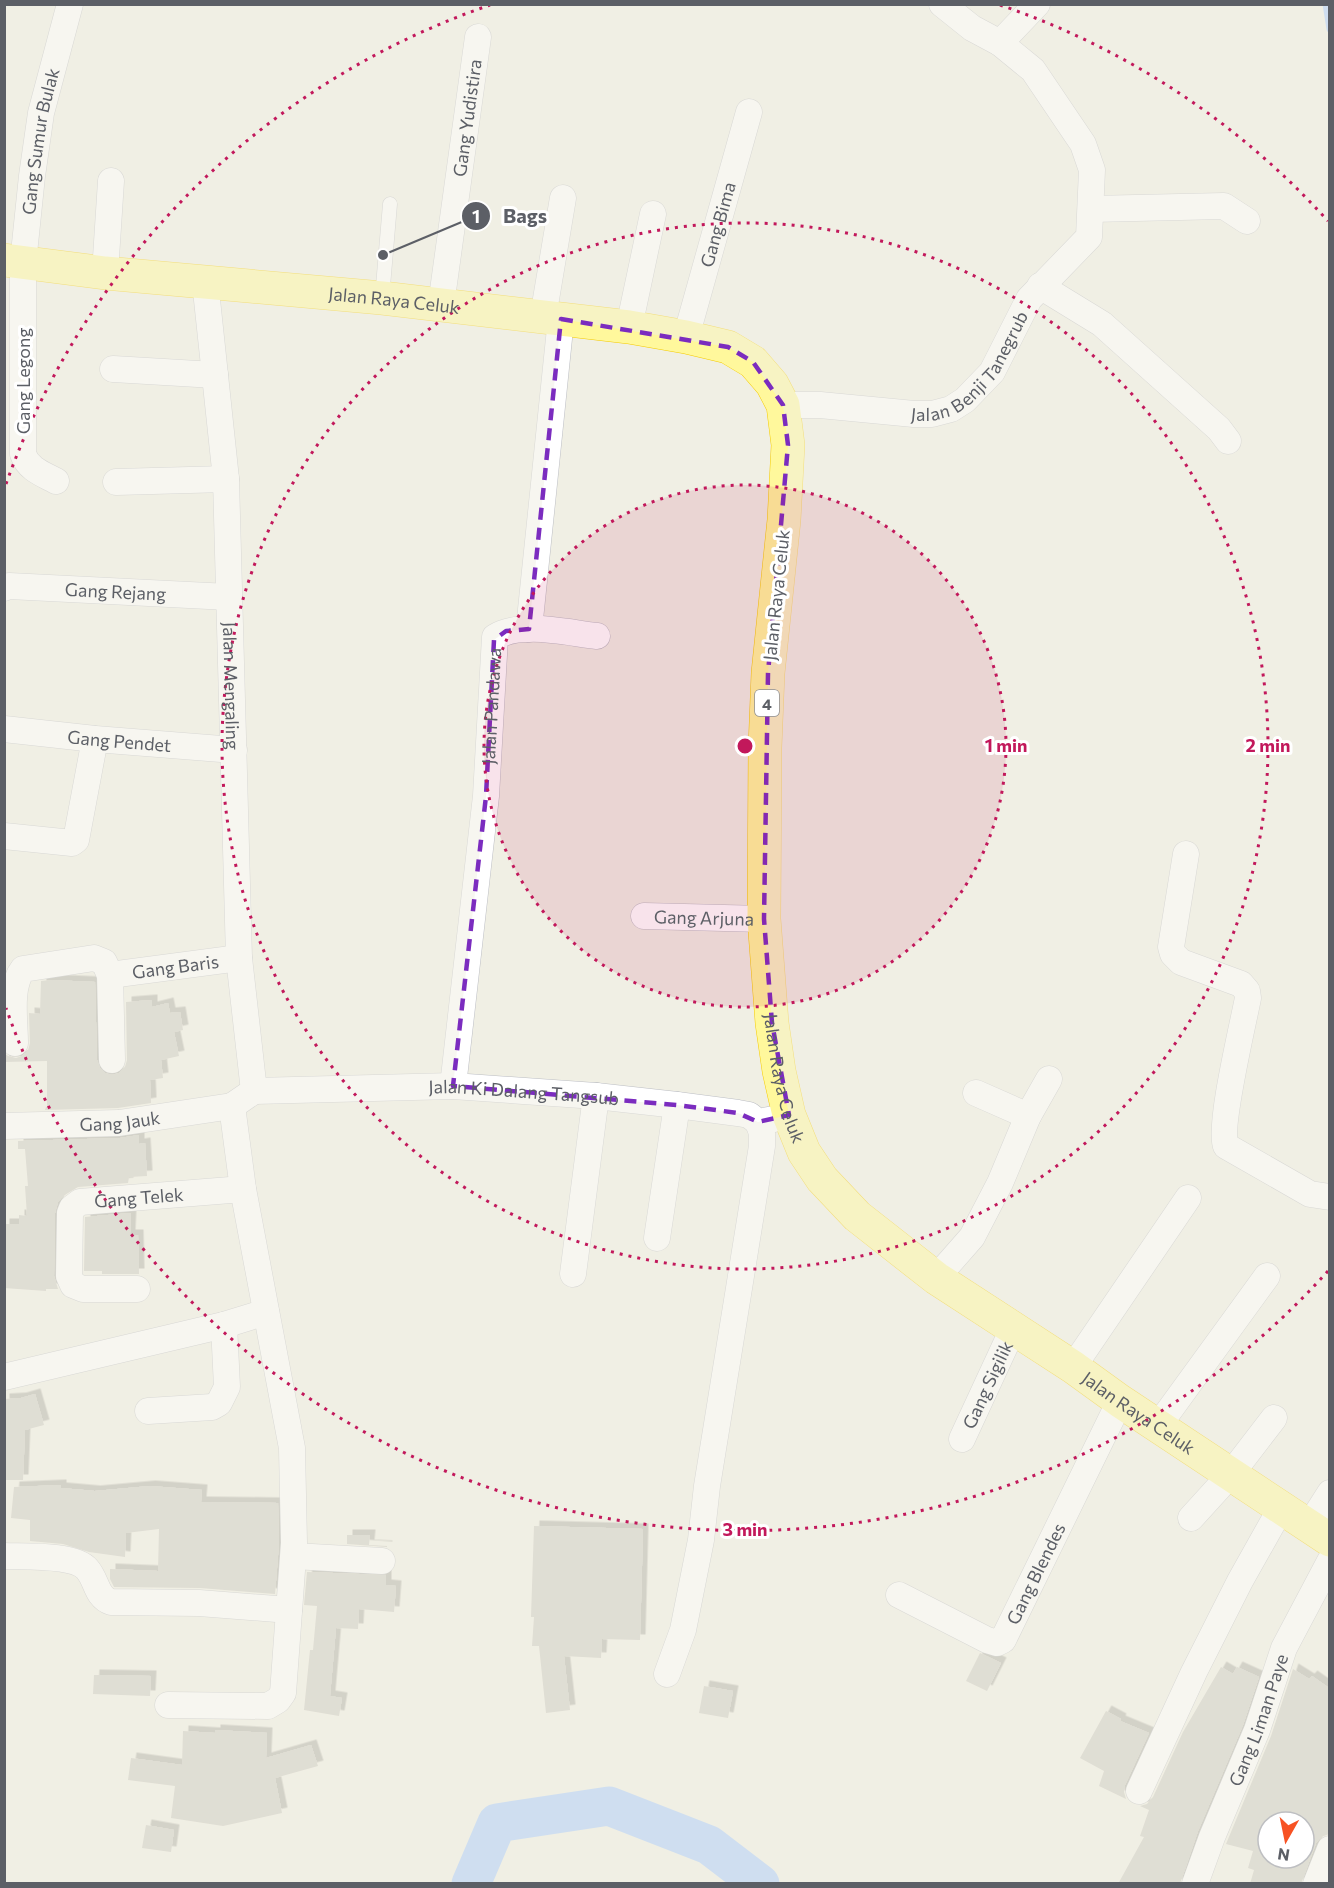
<svg xmlns="http://www.w3.org/2000/svg" width="1334" height="1888" viewBox="0 0 1334 1888" font-family="Commissioner,sans-serif">
  <defs>
    <filter id="shadow"><feDropShadow dx="5.5" dy="-5.5" stdDeviation="0" flood-color="#0004"/></filter>
  </defs>
  <rect width="100%" height="100%" fill="#f0efe4"/>
  <g fill="none" stroke-linecap="round" stroke-linejoin="round">
    <!-- stream -->
    <path stroke="#a6cbff" stroke-width="7" d="M1326 4 1330 29"/>
    <!-- river -->
    <path stroke="#a6cbff" stroke-width="39" d="M471 1884 497 1823 609 1806 709 1845 760 1884"/>
  </g>
  <!-- building -->
  <path fill="#cbc9c1" fill-rule="evenodd" filter="url(#shadow)" d="M51 980 95 982 97 1060 100 1068 105 1073 112 1075 119 1073 125 1067 127 1060 126 1002 152 1000V1007L168 1003 170 1013 180 1012 183 1030 174 1032 179 1056 161 1060 163 1078 150 1080 151 1103 118 1108 45 1110 46 1107H47V1061L4 1062V1053L8 1056 16 1058 22 1056 28 1051 30 1043 29 1013 40 1014 41 981Z
    M139 1135V1144L145 1143 147 1176 129 1177 128 1183 78 1187 63 1196 58 1202 55 1213 54 1276 58 1289H46V1291L4 1288V1224H19V1215L27 1216 25 1186H28L25 1149H18V1141L120 1138Z
    M131 1213 130 1235H138L139 1274H102V1271H84L85 1217Z
    M35 1394 44 1425 25 1430 23 1480H5L4 1399 21 1398Z
    M61 1485V1488L95 1491 150 1486 202 1490 201 1502 278 1503 279 1543 275 1594 200 1588 114 1587 110 1579V1569L158 1571 159 1529 126 1533 125 1557 89 1552 63 1544 30 1541V1520L11 1518 14 1487Z
    M534 1526 643 1529 640 1640 602 1639 601 1658 564 1656 570 1710 546 1713 539 1646H532L534 1617H531Z
    M347 1535H370L369 1545 387 1546V1547L347 1544Z
    M307 1572 386 1575V1585L396 1586 394 1612 359 1609 358 1629 336 1628 330 1696 342 1698 339 1716 304 1710 310 1650H313L317 1606 304 1605Z
    M980 1653 1001 1663 987 1691 966 1681Z
    M1221 1667 1233 1674 1237 1667 1259 1677 1243 1725 1198 1831 1181 1881 1179 1884H1118L1144 1837 1140 1836 1149 1810 1140 1806 1147 1804 1153 1797 1183 1732Z
    M1293 1669 1309 1679 1312 1676 1329 1688V1834L1321 1837 1316 1843 1301 1884H1250L1254 1870 1248 1868 1253 1851 1226 1844 1271 1736ZM1268 1822H1304V1858H1268Z
    M94 1675 151 1676 150 1696 93 1694Z
    M704 1686 733 1691 728 1718 699 1713Z
    M1106 1711 1121 1719 1120 1721 1149 1733 1125 1785 1124 1792 1126 1799 1099 1786 1104 1771 1080 1758Z
    M215 1730 267 1733 266 1758 311 1745 318 1766 275 1778 282 1813 223 1826 171 1818 175 1786 128 1780 131 1758 182 1765 183 1731 215 1733Z
    M146 1825 174 1830 171 1852 142 1848Z"/>
  <g fill="none" stroke-linecap="round" stroke-linejoin="round">
    <!-- service casing -->
    <g stroke="#bcbec4" stroke-width="15">
      <path id="service" d="M382 298 390 204"/>
    </g>
    <!-- minor casing -->
    <g stroke="#bcbec4" stroke-width="27">
      <g id="minor">
        <path d="M1000 43 1037 4"/>
        <path d="M1091 209 1224 206 1247 221"/>
        <path d="M105 273 111 181"/>
        <path id="s1" d="M205 281 226 479 239 958 254 1091"/>
        <path d="M1040 286 1102 324 1219 429 1228 441"/>
        <path id="s2" d="M441 305 478 37"/>
        <path d="M543 317 563 198"/>
        <path d="M629 327 653 214"/>
        <path id="s3" d="M686 337 749 112"/>
        <path d="M113 369 215 375"/>
        <path id="s4" d="M783 405H820L914 414H932L951 409 965 400 992 372 1029 299 1089 237 1092 170 1083 144 1033 70 1000 43 972 28 942 4"/>
        <path id="s5" d="M56 481C43 474 28 469 23 454V263L32 176 41 113 70 4"/>
        <path d="M116 482 226 479"/>
        <path id="s6" d="M4 588 9 586 229 597"/>
        <path d="M529 629 561 319"/>
        <path id="s7" d="M4 729 95 739 234 750"/>
        <path d="M4 836 72 843 76 840 95 739"/>
        <path d="M1186 854 1171 947 1173 954 1181 962 1241 984 1247 991 1248 998C1243 1024 1218 1128 1226 1146L1310 1194 1330 1197"/>
        <path id="s8" d="M644 916 764 919"/>
        <path id="s9" d="M110 975 239 958"/>
        <path d="M15 1043C15 1021 9 987 23 969L94 958 104 962 110 975 112 1060"/>
        <path id="s10" d="M453 1086 486 796 495 637C521 621 568 633 597 636"/>
        <path id="s11" d="M254 1091 453 1086 596 1096 677 1105 738 1113 749 1115 758 1122 774 1119"/>
        <path d="M976 1093 1028 1116"/>
        <path id="s12" d="M4 1126 119 1123 232 1106"/>
        <path d="M657 1238 677 1105"/>
        <path d="M573 1274 596 1096"/>
        <path d="M936 1278 972 1237 1000 1183 1028 1116 1049 1079"/>
        <path id="s13" d="M137 1289H83L73 1285 69 1276 70 1213 72 1208 80 1202 243 1189"/>
        <path d="M1073 1367 1188 1198"/>
        <path d="M4 1377 224 1325 266 1312"/>
        <path d="M148 1411 212 1407 219 1403 227 1387 224 1325"/>
        <path d="M1158 1426 1267 1276"/>
        <path id="s14" d="M962 1439 1013 1329"/>
        <path d="M1191 1518 1231 1474 1274 1418"/>
        <path d="M1309 1526 1330 1493"/>
        <path d="M4 1556C24 1557 74 1554 87 1569 97 1580 96 1597 111 1602L199 1603 289 1610"/>
        <path d="M294 1556 382 1561"/>
        <path id="s15" d="M899 1595 987 1640 997 1643 1003 1640 1120 1401"/>
        <path d="M667 1674 683 1630 701 1540 707 1486 762 1146V1133L758 1122"/>
        <path d="M168 1705 268 1706 278 1700 283 1693 294 1543 292 1448 243 1189 232 1106 254 1091"/>
        <path d="M1139 1791 1194 1672 1240 1581 1281 1508"/>
        <path id="s16" d="M1195 1884 1212 1837 1257 1730 1284 1648 1330 1561"/>
        <path d="M1316 1884 1330 1849"/>
      </g>
    </g>
    <!-- trunk casing -->
    <g stroke="#f5cb00" stroke-width="34">
      <g id="trunk">
        <path id="s17" d="M4 260 105 273 382 298 629 327 686 337 728 347 753 362 772 384 783 405 788 445 784 520 768 673 765 747 764 919 772 1023 779 1071 789 1115 804 1152 822 1179 857 1216 936 1278 1073 1367 1120 1401 1330 1540"/>
      </g>
    </g>
    <!-- service -->
    <use href="#service" stroke="#fff" stroke-width="14"/>
    <!-- minor -->
    <use href="#minor" stroke="#fff" stroke-width="26"/>
    <!-- trunk -->
    <use href="#trunk" stroke="#fff89c" stroke-width="33"/>
  </g>
  <!-- marked area -->
  <path d="M0 0H1334V1888H0ZM561 319 728 347 753 362 783 405 788 445 768 673 764 919 772 1023 789 1115 758 1122 738 1113 677 1105 453 1086 486 796 494 640 506 631 529 629Z" fill="#f0efe4" fill-opacity=".55" fill-rule="evenodd"/>
  <path fill="none" stroke="#7b2cbf" stroke-width="4.5" stroke-dasharray="12 8" stroke-linejoin="round" d="M561 319 728 347 753 362 783 405 788 445 768 673 764 919 772 1023 789 1115 758 1122 738 1113 677 1105 453 1086 486 796 494 640 506 631 529 629Z"/>
  <!-- distance rings -->
  <circle cx="745" cy="746" r="261" fill="#c2185b" fill-opacity=".12"/>
  <g fill="none" stroke="#c2185b" stroke-width="3" stroke-dasharray="3 6">
    <circle cx="745" cy="746" r="261"/>
    <circle cx="745" cy="746" r="523"/>
    <path d="M1328 1271A784 784 0 0 1 6 1008M6 484A784 784 0 0 1 490 5M1000 5A784 784 0 0 1 1328 221"/>
  </g>
  <g text-anchor="middle" dominant-baseline="central" stroke-width="6" stroke-linejoin="round" paint-order="stroke">
    <!-- shield labels -->
    <rect fill="#fff" stroke="#8d8f94" stroke-width="1.5" x="755" y="690" width="24" height="26" rx="4.5"/>
    <g font-size="16" font-weight="bold" fill="#5c5f66">
      <text x="767" y="703">4</text>
    </g>
    <!-- street labels -->
    <g font-size="18" fill="#5c5f66" stroke="#fff">
      <text stroke="none"><textPath href="#s2" startOffset="189">Gang Yudistira</textPath></text>
      <text stroke="none"><textPath href="#s5" startOffset="358">Gang Sumur Bulak</textPath></text>
      <text stroke="none"><textPath href="#s3" startOffset="117">Gang Bima</textPath></text>
      <text stroke="none"><textPath href="#s17" startOffset="392">Jalan Raya Celuk</textPath></text>
      <text stroke="none"><textPath href="#s4" startOffset="210">Jalan Benji Tanegrub</textPath></text>
      <text transform="translate(23 381) rotate(-90)">Gang Legong</text>
      <text stroke="none"><textPath href="#s6" startOffset="112">Gang Rejang</textPath></text>
      <text transform="translate(776 595) rotate(-84)">Jalan Raya Celuk</text>
      <text stroke="none"><textPath href="#s1" startOffset="406">Jalan Mengaling</textPath></text>
      <text stroke="none"><textPath href="#s10" startOffset="382">Jalan Pandawa</textPath></text>
      <text stroke="none"><textPath href="#s7" startOffset="116">Gang Pendet</textPath></text>
      <text stroke="none"><textPath href="#s8" startOffset="60">Gang Arjuna</textPath></text>
      <text stroke="none"><textPath href="#s9" startOffset="66">Gang Baris</textPath></text>
      <text stroke="none"><textPath href="#s17" startOffset="1488">Jalan Raya Celuk</textPath></text>
      <text stroke="none"><textPath href="#s11" startOffset="270">Jalan Ki Dalang Tangsub</textPath></text>
      <text stroke="none"><textPath href="#s12" startOffset="116">Gang Jauk</textPath></text>
      <text stroke="none"><textPath href="#s13" startOffset="212">Gang Telek</textPath></text>
      <text stroke="none"><textPath href="#s14" startOffset="60">Gang Sigilik</textPath></text>
      <text stroke="none"><textPath href="#s17" startOffset="1992">Jalan Raya Celuk</textPath></text>
      <text stroke="none"><textPath href="#s15" startOffset="190">Gang Blendes</textPath></text>
      <text stroke="none"><textPath href="#s16" startOffset="176">Gang Liman Paye</textPath></text>
    </g>
  </g>
  <circle cx="745" cy="746" r="9" fill="#c2185b" stroke="#fff" stroke-width="3"/>
  <g font-size="18" text-anchor="middle" font-weight="bold" fill="#c2185b" stroke="#fff" stroke-width="6" stroke-linejoin="round" paint-order="stroke">
    <text x="1006" y="752">1 min</text>
    <text x="1268" y="752">2 min</text>
    <text x="745" y="1536">3 min</text>
  </g>
  <!-- callouts -->
  <path fill="none" stroke="#5c5f66" stroke-width="2" d="M383 255L476 216"/>
  <g fill="#5c5f66" stroke="#fff" stroke-width="2">
    <circle cx="383" cy="255" r="6"/>
    <circle cx="476" cy="216" r="15"/>
  </g>
  <g font-size="18" text-anchor="middle" font-weight="bold" fill="#fff">
    <text x="476" y="223">1</text>
  </g>
  <g font-size="20" text-anchor="middle" font-weight="bold" fill="#5c5f66" stroke="#fff" stroke-width="6" stroke-linejoin="round" paint-order="stroke">
    <text x="525" y="223">Bags</text>
  </g>
  <!-- border -->
  <rect width="1334" height="1888" fill="none" stroke="#5c5f66" stroke-width="12"/>
  <!-- north arrow -->
  <g transform="translate(1286 1840) rotate(189)"><circle r="28" fill="#ffffff" stroke="#bebfc2" stroke-width="1.5"/>
  <path d="M0-4.5L10 22L0 15L-10 22Z" fill="#f75223"/>
  <text y="-9" font-size="16" font-weight="bold" text-anchor="middle" fill="#5c5f66">N</text>
  </g>
</svg>
